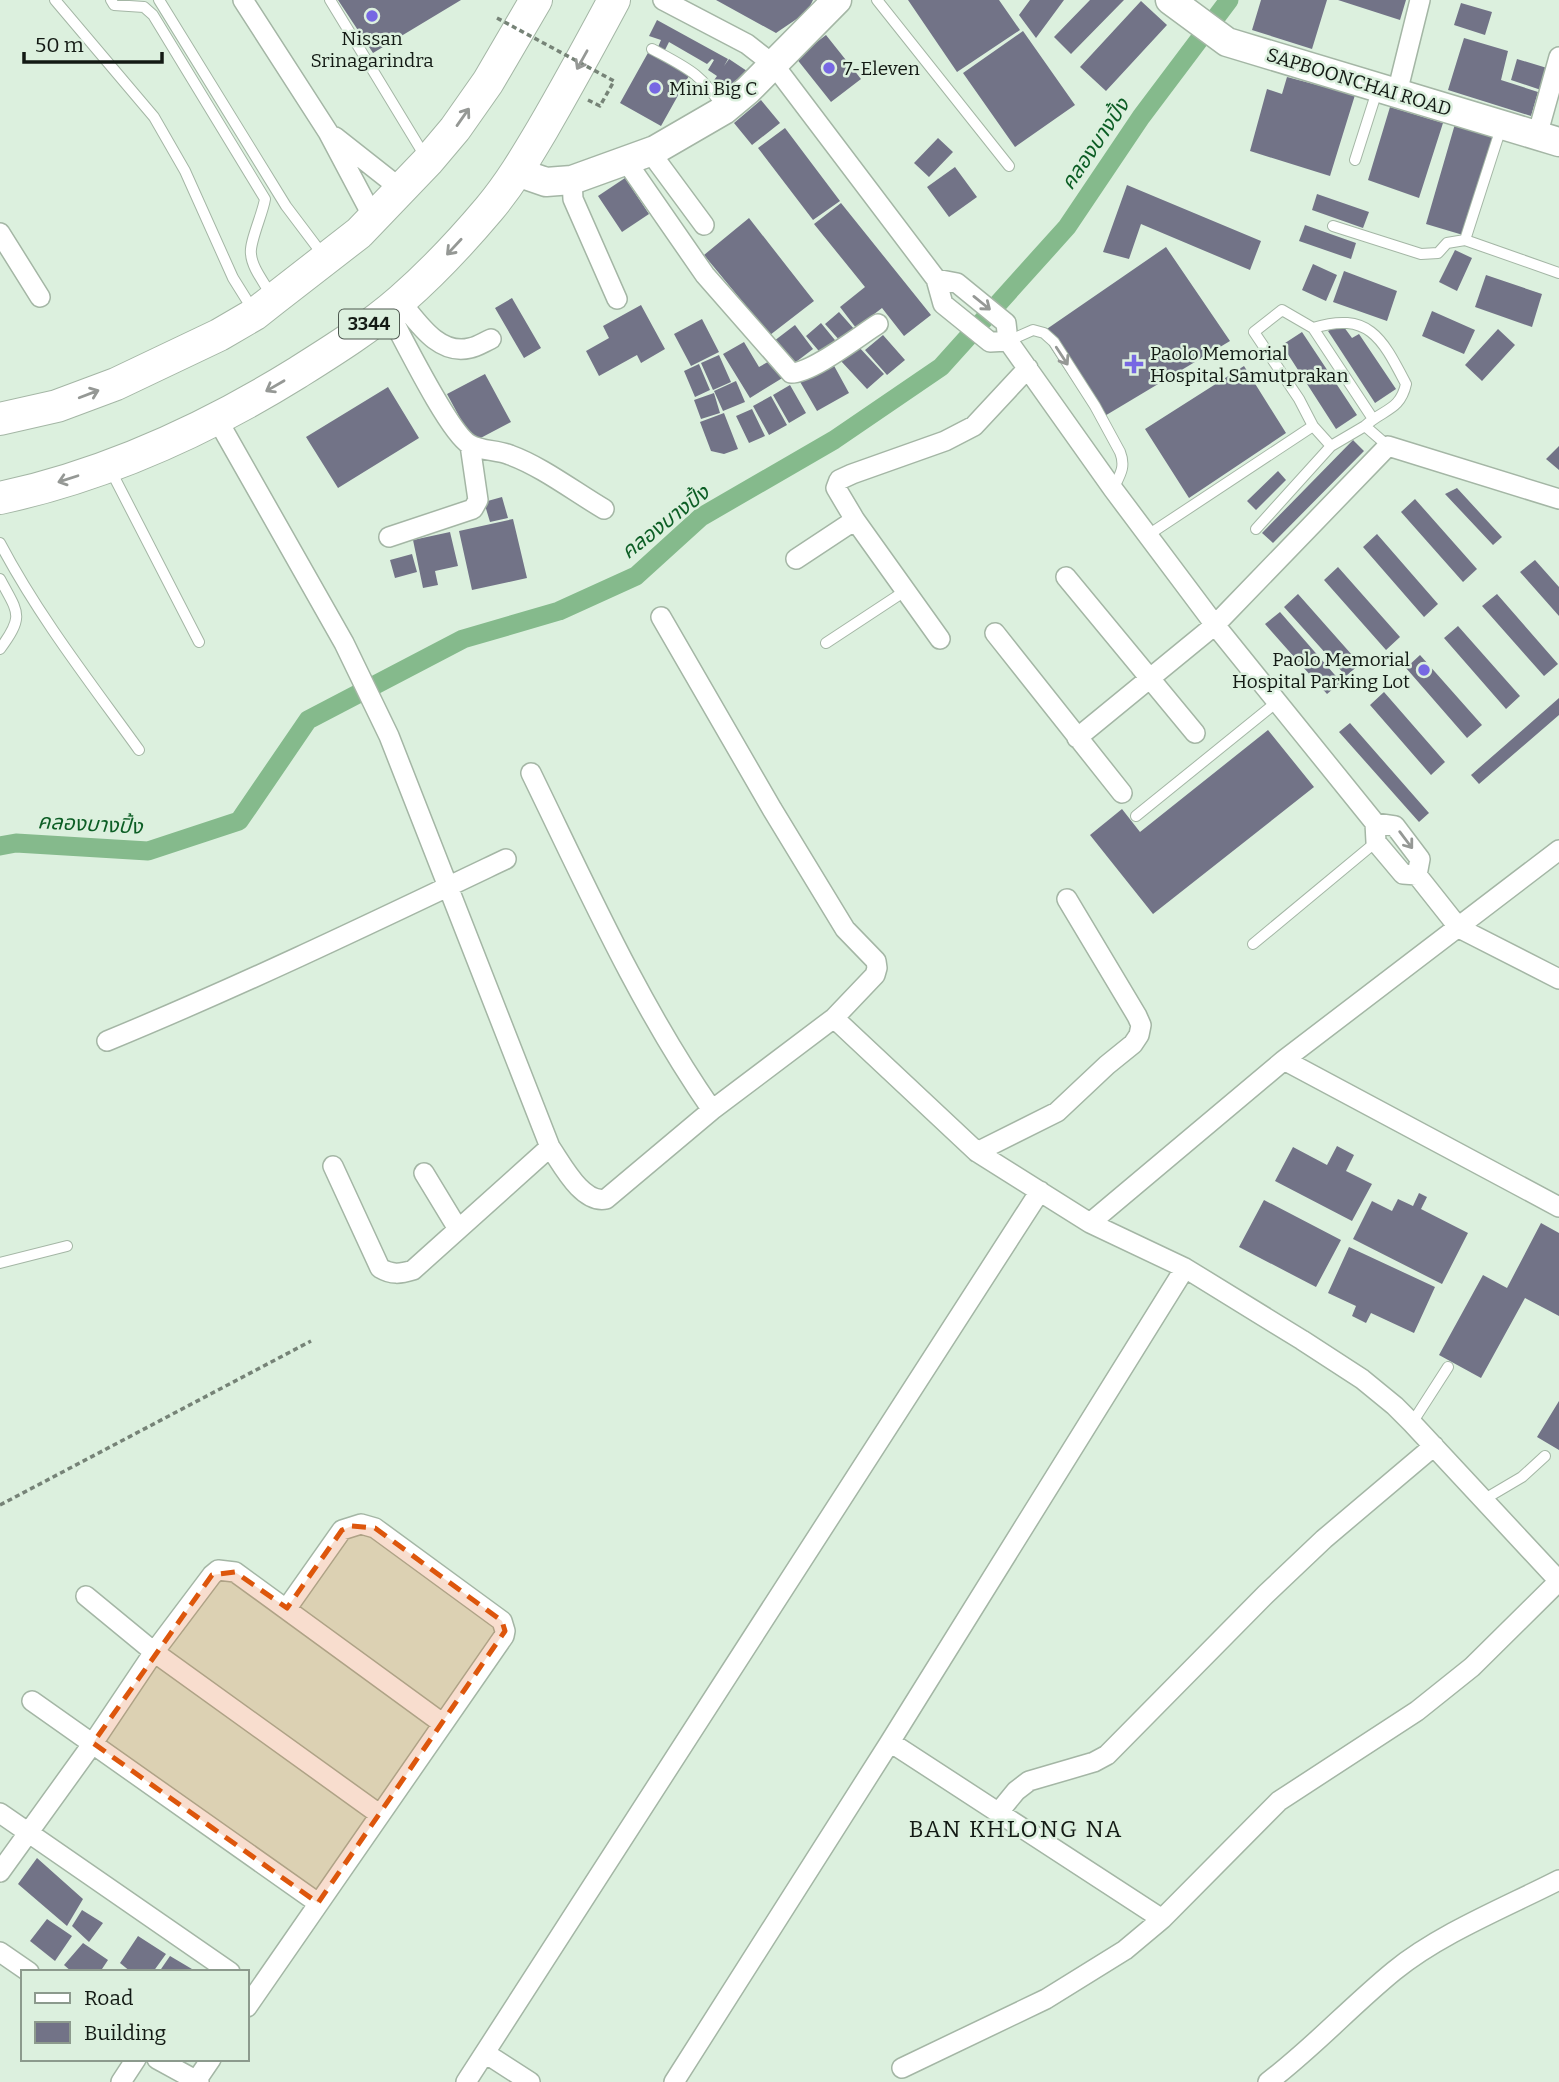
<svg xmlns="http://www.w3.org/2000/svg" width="1559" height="2082" viewBox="0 0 1559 2082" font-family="Bitter,'Noto Sans Thai',serif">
  <rect width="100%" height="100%" fill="#dcf0de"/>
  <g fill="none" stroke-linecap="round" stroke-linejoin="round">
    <!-- canal -->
    <path stroke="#85ba8c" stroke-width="19" d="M0 846 16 843 148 851 239 821 308 720 463 639 559 611 636 576 701 517 834 440 941 367 1067 227 1141 117 1229 0"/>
  </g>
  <!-- building -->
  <path fill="#727387" d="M338 0H461L373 53Z
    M716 0H813L807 12 776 33Z
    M908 0H999L1020 30 957 72Z
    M1030 0H1064L1036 38 1019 15Z
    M1090 0H1124L1071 54 1054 37Z
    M1261 0H1327L1312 49 1252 30Z
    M1338 0H1406L1400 20Z
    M1141 1 1167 25 1106 91 1080 67Z
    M1461 3 1492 12 1485 35 1454 25Z
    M657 20 728 59 724 66 729 59 750 73 726 96 712 83 717 76 708 70 714 60 712 59 707 64 669 42 665 50 658 47 661 40 649 36Z
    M1023 31 1075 105 1015 147 963 73Z
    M826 35 861 79 831 102 796 58Z
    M1464 38 1508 51 1501 80 1538 92 1531 116 1448 90Z
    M649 51 690 74 661 126 620 103Z
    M1517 59 1547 68 1541 90 1511 80Z
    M1287 77 1355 95 1330 176 1250 151 1267 89 1282 94Z
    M761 100 780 123 752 145 734 123Z
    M1390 107 1443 123 1419 198 1368 180Z
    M1455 124 1494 135 1463 235 1426 224Z
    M785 128 840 201 813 220 758 148Z
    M938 138 953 152 929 177 914 163Z
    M955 167 977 197 949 217 927 187Z
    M625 178 649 214 622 232 598 196Z
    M1127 185 1261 241 1250 270 1141 224 1129 259 1103 252Z
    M1317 194 1369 212 1363 228 1312 210Z
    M841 203 931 315 904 336 882 308 856 328 840 307 865 287 814 224Z
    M749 218 814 301 770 335 704 255Z
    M1305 225 1356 243 1351 259 1299 241Z
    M1166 247 1230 341 1098 420 1041 333Z
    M1455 250 1472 258 1457 291 1439 282Z
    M1313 264 1337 275 1326 301 1302 290Z
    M1344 271 1397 291 1387 321 1333 302Z
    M1486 275 1542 294 1532 327 1475 307Z
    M512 298 541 348 524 358 495 308Z
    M641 305 665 349 641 363 637 355 599 376 586 351 609 338 603 326Z
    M1432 311 1475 330 1464 354 1422 336Z
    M839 312 855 330 841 342 825 324Z
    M702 319 719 352 691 366 674 334Z
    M821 323 839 345 824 357 806 336Z
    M1341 323 1352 338 1359 334 1396 389 1375 403 1328 331Z
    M795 325 813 349 792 365 774 341Z
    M1498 329 1515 345 1482 381 1465 365Z
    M1302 332 1357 415 1336 429 1282 345Z
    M883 335 905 360 887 375 865 350Z
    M744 342 759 367 773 359 784 377 750 398 723 354Z
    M857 345 884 374 867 389 840 360Z
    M719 355 731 382 713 390 701 363Z
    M832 362 849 393 817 411 799 380Z
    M699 364 710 390 695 397 684 371Z
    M1244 366 1286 433 1189 498 1145 429Z
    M485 374 511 422 473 442 447 394Z
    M736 381 745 402 723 411 714 391Z
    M790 385 806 413 789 423 773 395Z
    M388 387 419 438 338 488 306 437Z
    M714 393 720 413 701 419 694 400Z
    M771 396 787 425 769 435 753 406Z
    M752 409 765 436 749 443 736 416Z
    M724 413 738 449 724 454 711 451 700 422Z
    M1353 440 1364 451 1273 543 1262 533Z
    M1559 446V470L1546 459Z
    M1278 471 1286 480 1256 510 1247 501Z
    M1457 488 1502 537 1493 545 1445 494Z
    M502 497 508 518 490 522 484 502Z
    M1415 499 1477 569 1463 582 1401 512Z
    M513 519 527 578 472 590 459 531Z
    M450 532 458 566 435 571 438 585 423 588 413 540Z
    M1377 534 1438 604 1424 617 1363 547Z
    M412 554 417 572 395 578 390 560Z
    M1535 560 1559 587V616L1520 572Z
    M1338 567 1400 637 1386 650 1324 580Z
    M1298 594 1360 664 1346 676 1284 607Z
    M1497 594 1558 664 1544 676 1482 606Z
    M1280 612 1341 682 1327 694 1265 624Z
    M1458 626 1520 696 1506 709 1444 638Z
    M1420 655 1482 725 1467 738 1406 668Z
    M1384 692 1445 762 1431 775 1370 705Z
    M1559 698V715L1479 784 1471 775Z
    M1350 723 1429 813 1419 822 1339 732Z
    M1268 730 1314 787 1153 914 1090 835 1122 809 1140 832Z
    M1337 1146 1354 1155 1346 1171 1372 1184 1352 1221 1275 1181 1293 1147 1327 1165Z
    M1419 1193 1427 1197 1421 1209 1468 1233 1442 1284 1353 1239 1372 1201 1392 1211 1398 1199 1413 1206Z
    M1264 1200 1341 1240 1316 1287 1239 1247Z
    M1541 1223 1559 1233V1316L1525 1298 1481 1378 1439 1355 1483 1275 1507 1288Z
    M1349 1247 1435 1287 1414 1333 1371 1313 1366 1323 1352 1316 1356 1306 1328 1293Z
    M1559 1401V1450L1537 1437Z
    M37 1858 83 1899 67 1926 18 1884Z
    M82 1910 103 1923 89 1942 72 1926Z
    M47 1919 72 1936 55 1961 30 1941Z
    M138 1936 166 1954 153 1972H131L120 1963Z
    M83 1943 108 1960 100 1972H72L64 1965Z
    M170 1956 197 1972H159Z"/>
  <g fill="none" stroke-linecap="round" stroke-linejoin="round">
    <!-- lane casing -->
    <g stroke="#a4b6a5" stroke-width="12">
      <path id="lane" d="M55 0 154 117 185 171 233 278 253 310
        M111 0 114 5 144 7 153 15 265 199C263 213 249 243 251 254 252 268 264 282 271 295
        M159 0 286 206 323 255
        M330 0 426 158
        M877 0 1009 166
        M652 49C687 68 701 73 723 108
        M1355 160 1377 91
        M1333 226 1421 254 1438 253 1447 243 1465 240 1501 128
        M1465 240 1559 273
        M1313 328 1373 419
        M1008 341 1033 330 1044 333 1054 342 1095 406 1120 452C1126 467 1120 475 1113 489
        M1313 426 1331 446
        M111 471 199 642
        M1256 529 1331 446 1365 426 1388 446
        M1148 535 1313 426 1299 399 1254 332 1282 310 1313 328C1369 311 1382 338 1406 384 1400 411 1383 409 1365 426
        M0 543C39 617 90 682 139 750
        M0 579C18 613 25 615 0 649
        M826 643 905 591
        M1136 816 1277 702
        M1253 944 1376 842
        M0 1263 67 1246
        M1412 1423 1448 1367
        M1483 1500 1522 1477 1545 1456"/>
    </g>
    <!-- street casing -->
    <g stroke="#a4b6a5" stroke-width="22">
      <path id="street" d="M243 0 328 132 373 217
        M663 0 747 44 774 65 936 279 943 304 990 342 1008 341
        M1397 93 1420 0
        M1537 136 1559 57
        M335 137 401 189
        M655 150 656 160 704 225
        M626 161 705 275 791 373C812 373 859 336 878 324
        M572 180 573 199 617 299
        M0 233 40 297
        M936 279 957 283 1006 323 1008 341 1113 489 1215 625 1375 823 1376 842 1403 874 1417 875
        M400 301C417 321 438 356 470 348 477 347 484 342 491 339
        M388 311C402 336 448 431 469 444 480 451 498 450 510 455 541 466 575 492 604 509
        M217 419 344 643 389 736 550 1147C562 1164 582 1204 606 1199L712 1110 834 1018 875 975 877 968 876 961 845 929 772 809 661 617
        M389 537 473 509 478 500 470 445
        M796 559 855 520
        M1066 577 1195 733
        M995 633 1122 793
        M940 639 855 520 836 488 839 480 852 474 945 441 974 426 1028 368
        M1077 738 1215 625 1388 446 1559 499
        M531 773C587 888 639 1005 712 1110
        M1375 823 1395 826 1420 859 1417 875 1459 928 1559 979
        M834 1018 977 1152 1090 1223 1185 1268 1302 1340 1362 1379 1395 1406 1412 1423 1559 1581
        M107 1041C243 985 374 922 506 859
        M1284 1060 1559 1207
        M977 1152 1057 1112 1107 1065 1133 1044 1139 1035 1141 1025 1137 1016 1067 899
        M333 1166 380 1268C392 1275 400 1274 413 1270L550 1147
        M424 1173 458 1229
        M1090 1223 1284 1060 1559 850
        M86 1596 154 1652 379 1814
        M32 1701 318 1903
        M890 1742 1162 1919 1279 1801 1417 1711 1472 1667 1559 1581
        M0 1813 230 1972
        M998 1813 1016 1791 1029 1781 1094 1762 1107 1755 1266 1594 1324 1539 1434 1446
        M0 1872 93 1743 154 1652 212 1575 218 1570 235 1572 442 1723
        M0 1952 29 1972
        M247 2007 504 1636 505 1631 502 1621 375 1528 361 1524 342 1530 287 1608
        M485 2053 530 2082
        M157 2059 199 2082
        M902 2068 1046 1999 1125 1950 1162 1919
        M196 2081 211 2059
        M121 2082 136 2059
        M466 2082 1040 1191
        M674 2082 890 1742 1185 1268
        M1268 2082C1313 2048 1350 2007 1394 1971 1439 1934 1506 1907 1559 1880"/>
    </g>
    <!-- secondary casing -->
    <g stroke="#a4b6a5" stroke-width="31">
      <path id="secondary" d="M1170 0 1227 42 1559 142
        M517 172 546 182 572 180 655 150 724 110 748 90 837 0"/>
    </g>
    <!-- primary casing -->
    <g stroke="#a4b6a5" stroke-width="34">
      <path id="primary" d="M0 419 57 406 116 384 219 335 255 314 274 299 359 233 428 161 455 129 488 82 536 0
        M0 498C106 475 205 430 297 373 332 351 369 328 401 300 432 273 462 241 489 209 510 184 526 157 542 130 567 87 591 43 614 0"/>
    </g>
    <!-- path -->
    <path stroke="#768377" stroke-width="3.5" stroke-dasharray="5 3.5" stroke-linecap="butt" d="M588 100 600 106 614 81
      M0 1505 311 1341"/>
    <!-- lane -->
    <use href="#lane" stroke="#fff" stroke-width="10"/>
    <!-- street -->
    <use href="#street" stroke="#fff" stroke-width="19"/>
    <!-- secondary -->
    <use href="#secondary" stroke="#fff" stroke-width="28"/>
    <!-- primary -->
    <use href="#primary" stroke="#fff" stroke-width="32"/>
    <!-- path-bridge -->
    <path stroke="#768377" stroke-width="3.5" stroke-dasharray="5 3.5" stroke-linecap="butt" d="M497 18 614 81"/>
  </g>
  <!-- one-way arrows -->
  <defs><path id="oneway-shaft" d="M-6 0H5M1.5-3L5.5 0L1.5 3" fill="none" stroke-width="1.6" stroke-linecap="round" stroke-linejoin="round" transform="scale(1.75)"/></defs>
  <g stroke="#959895">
    <use href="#oneway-shaft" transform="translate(582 60) rotate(119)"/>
    <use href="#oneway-shaft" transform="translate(463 117) rotate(-55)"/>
    <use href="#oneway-shaft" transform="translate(454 247) rotate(133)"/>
    <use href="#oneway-shaft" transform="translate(982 303) rotate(39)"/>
    <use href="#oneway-shaft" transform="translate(1062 356) rotate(57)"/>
    <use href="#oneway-shaft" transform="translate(275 386) rotate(150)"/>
    <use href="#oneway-shaft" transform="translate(89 394) rotate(-21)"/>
    <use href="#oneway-shaft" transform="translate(68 479) rotate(162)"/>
    <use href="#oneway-shaft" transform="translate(1406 840) rotate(53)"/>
  </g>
  <!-- marked area -->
  <path fill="#dd560c" fill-opacity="0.2" stroke="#dd560c" stroke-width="5" stroke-dasharray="14 9" stroke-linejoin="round" d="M352 1526 375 1528 502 1621 505 1631 318 1903 93 1743 212 1575 235 1572 287 1608 342 1530Z"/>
  <!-- markers -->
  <g fill="#7768e3" stroke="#dcf0de" stroke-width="2.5">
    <circle cx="372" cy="16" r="7"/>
    <circle cx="829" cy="68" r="7"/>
    <circle cx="655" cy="88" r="7"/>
    <path d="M1130.5 353.5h7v7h7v7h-7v7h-7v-7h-7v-7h7z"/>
    <circle cx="1424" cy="670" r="7"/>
  </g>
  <g text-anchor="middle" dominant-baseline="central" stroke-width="5" stroke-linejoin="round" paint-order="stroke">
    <!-- shield labels -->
    <rect fill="#dcf0de" stroke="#4f5a51" stroke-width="2" x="339" y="309.5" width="60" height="29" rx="5"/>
    <g font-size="18" font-weight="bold" fill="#131a14">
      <text x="369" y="324">3344</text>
    </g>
    <!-- poi labels -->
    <g font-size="19" fill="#131a14" stroke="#dcf0de" text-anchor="start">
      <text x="372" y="38" text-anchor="middle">Nissan<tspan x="372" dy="22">Srinagarindra</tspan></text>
      <text x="843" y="68">7-Eleven</text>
      <text x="669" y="88">Mini Big C</text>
      <text x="1150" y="353">Paolo Memorial<tspan x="1150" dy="22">Hospital Samutprakan</tspan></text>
      <text x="1410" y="659" text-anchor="end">Paolo Memorial<tspan x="1410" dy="22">Hospital Parking Lot</tspan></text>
    </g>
    <!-- street labels -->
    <g font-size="19" fill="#131a14" stroke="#dcf0de">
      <text transform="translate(1359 82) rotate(17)">SAPBOONCHAI ROAD</text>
    </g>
    <!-- water labels -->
    <g font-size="21" font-style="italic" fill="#0c5e25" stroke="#dcf0de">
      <text transform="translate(1095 144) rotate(-56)">คลองบางปิ้ง</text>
      <text transform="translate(665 522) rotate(-38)">คลองบางปิ้ง</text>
      <text transform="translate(90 824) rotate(3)">คลองบางปิ้ง</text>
    </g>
    <!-- quarter labels -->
    <g font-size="23" letter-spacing="2" fill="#131a14" stroke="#dcf0de">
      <text x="1016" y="1829">BAN KHLONG NA</text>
    </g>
  </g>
  <!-- legend -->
  <rect x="21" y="1970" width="228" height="91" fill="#dcf0de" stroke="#8c9a8d" stroke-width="2"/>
  <rect x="35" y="1993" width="35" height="10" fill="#ffffff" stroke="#8c9a8d" stroke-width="2"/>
  <text x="84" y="2005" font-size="21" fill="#131a14">Road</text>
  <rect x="35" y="2022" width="35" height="21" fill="#727387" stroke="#8c9a8d" stroke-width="2"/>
  <text x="84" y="2040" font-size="21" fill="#131a14">Building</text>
  <!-- scale -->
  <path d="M24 52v10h138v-10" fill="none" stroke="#131a14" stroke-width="3.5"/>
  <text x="35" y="52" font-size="21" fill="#131a14" stroke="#dcf0de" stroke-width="5" paint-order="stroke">50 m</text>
</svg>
